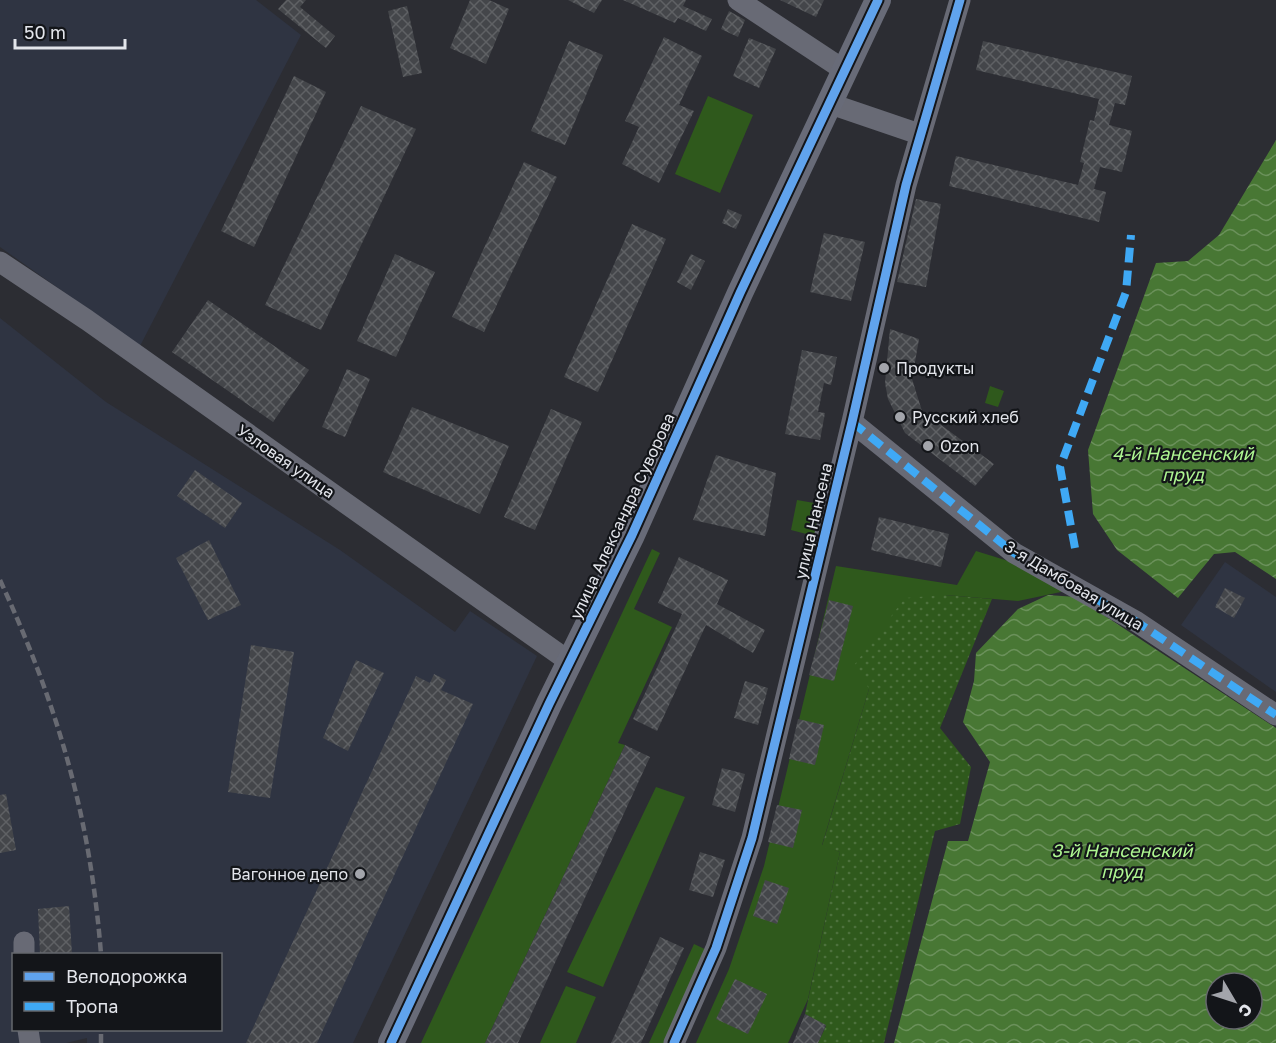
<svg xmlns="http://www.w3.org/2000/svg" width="1276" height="1043" viewBox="0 0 1276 1043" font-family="'Golos Text',sans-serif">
  <defs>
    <pattern id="garden-dots" width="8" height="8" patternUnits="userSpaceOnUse" patternTransform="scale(1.5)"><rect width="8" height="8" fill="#2f591c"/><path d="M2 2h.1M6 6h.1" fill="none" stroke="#4d713d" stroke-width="1.8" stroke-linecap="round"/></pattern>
    <pattern id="water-waves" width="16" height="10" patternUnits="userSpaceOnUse" patternTransform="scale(1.5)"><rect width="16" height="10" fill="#487734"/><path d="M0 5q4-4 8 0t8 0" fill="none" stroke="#6b915b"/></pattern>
    <pattern id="building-cross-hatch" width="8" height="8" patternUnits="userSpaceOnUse" patternTransform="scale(1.5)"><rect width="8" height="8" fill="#44464a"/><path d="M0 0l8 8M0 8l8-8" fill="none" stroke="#5f6164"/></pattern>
  </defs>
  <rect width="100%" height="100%" fill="#2c2d33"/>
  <!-- built -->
  <path fill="#2f3442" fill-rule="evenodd" d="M0 0H256L301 35 140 346 0 247Z
    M0 318 106 402 340 550 455 632 470 611 537 656 353 1043H87V1038L66 1043H0ZM14 954H220V1030H14Z
    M1225 562 1276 597V692L1181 625Z"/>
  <!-- green -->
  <path fill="#2f591c" d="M708 96 753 115 720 193 675 174Z
    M990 386 1004 391 998 407 985 403Z
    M797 500 820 504 814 536 791 530Z
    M652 549 660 553 634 609 672 627 618 743 625 745 485 1043H421Z
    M976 551 1050 574 1080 588 1018 601 945 595 869 689 822 845 840 852 808 999 788 1043H696L729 969 764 866 836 566 957 585Z
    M656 787 685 797 603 987 567 972Z
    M694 944 709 951 669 1043H649Z
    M566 986 596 997 576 1043H540Z"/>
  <!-- garden -->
  <path fill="url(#garden-dots)" d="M945 595 992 599 940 728 971 767 960 824 935 831 884 1043H818L826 1026 805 1014 840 852 822 846 869 689 855 664 905 598Z"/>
  <!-- water -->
  <path fill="url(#water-waves)" fill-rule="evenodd" d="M1276 140V579L1235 552 1214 554 1178 598 1117 550 1093 514 1088 450 1156 263 1188 261 1219 235Z
    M1048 595 1076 597 1276 728V1043H894L948 841H968L990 762 963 722 974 681 976 653 1018 609ZM1216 983H1252V1019H1216Z"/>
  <!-- building -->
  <path fill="url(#building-cross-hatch)" d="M286 0H306L300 7 335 36 326 48 278 9Z
    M470 0H489L509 9 486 64 450 48Z
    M568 0H602L594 13Z
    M623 0H686L683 6 712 19 706 31 678 18 675 23Z
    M780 0H824L816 17Z
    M407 6 422 73 403 77 388 11Z
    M729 11 745 20 738 37 721 29Z
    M664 37 702 56 679 105 694 111 659 183 622 164 639 127 625 121Z
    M749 38 776 49 759 88 733 76Z
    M569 41 603 55 565 145 531 131Z
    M983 41 1132 76 1125 105 1115 103 1109 125 1132 131 1122 172 1100 167 1094 189 1106 192 1099 222 949 186 956 156 1078 185 1084 163 1080 162 1090 120 1094 121 1099 99 976 70Z
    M294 76 326 92 254 247 221 231Z
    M361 106 416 129 321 330 265 305Z
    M524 162 557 177 484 332 452 317Z
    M916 199 941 204 926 287 897 282Z
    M728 209 742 215 736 229 722 223Z
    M632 224 666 239 598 392 564 377Z
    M824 233 865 242 851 301 810 292Z
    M395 254 435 272 396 357 357 341Z
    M691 254 705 261 691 290 677 282Z
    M208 300 309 370 273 422 172 352Z
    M890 329 919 339 912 379 922 411 994 464 975 486 905 433 888 399 885 383Z
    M802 350 837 357 831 385 824 383 818 412 825 413 820 440 785 434Z
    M347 369 370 379 345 437 322 427Z
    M412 407 509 446 480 514 383 472Z
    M551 409 582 422 535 530 504 517Z
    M716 455 776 473 765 536 693 520Z
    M195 470 242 503 225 528 177 496Z
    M879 517 949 534 941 567 871 550Z
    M209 540 241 605 208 620 176 558Z
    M679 557 728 580 717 604 765 630 753 653 706 625 657 731 633 719 682 614 658 603Z
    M1225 588 1245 598 1234 618 1215 607Z
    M829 600 853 606 834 681 809 675Z
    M251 645 294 652 270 798 228 792Z
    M356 660 384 673 348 751 323 738Z
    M434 674 446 680 441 690 473 704 317 1043H246L416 676 430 683Z
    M745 681 768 688 758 725 734 718Z
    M798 719 824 725 815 765 789 759Z
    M625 745 650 757 518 1043H485Z
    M722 768 745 774 735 812 712 805Z
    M6 794 16 850 0 853V795Z
    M777 805 802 810 793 848 768 842Z
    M700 852 725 860 713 897 689 890Z
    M765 880 789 888 777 924 753 916Z
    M69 906 72 954H40L38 909Z
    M660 937 684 948 641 1043H611Z
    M735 979 767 994 748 1034 716 1019Z
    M805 1014 826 1025 818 1043H793Z"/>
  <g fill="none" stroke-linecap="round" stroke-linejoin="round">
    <!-- minor -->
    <path stroke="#686a75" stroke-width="21" d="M738 0 844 70
      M828 103 919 134
      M0 262 87 320 570 662
      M852 422 1014 553 1137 622 1276 715
      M24 954V942
      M28 1030 30 1043
      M674 1043 716 948 752 838 852 422 906 185 960 0"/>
    <!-- major -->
    <path stroke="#686b78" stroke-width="26" d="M391 1043 549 704 632 535 740 293 878 0"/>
    <!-- rail -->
    <path stroke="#686a72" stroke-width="4.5" stroke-dasharray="9 4.5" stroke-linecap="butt" d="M0 580C58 706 90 816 101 954
      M101 1043V1030"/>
    <!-- quiet -->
    <path stroke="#3fa9f5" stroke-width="8" stroke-dasharray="15 8" stroke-linecap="butt" d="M852 422 1014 553 1137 622 1276 715
      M1075 548 1060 467 1126 292 1131 235"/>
    <!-- cycleway casing -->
    <g stroke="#131519" stroke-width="13">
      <path id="cycleway" d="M391 1043 549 704 632 535 740 293 878 0
        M674 1043 716 948 752 838 852 422 906 185 960 0"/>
    </g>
    <!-- cycleway -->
    <use href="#cycleway" stroke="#60a3ed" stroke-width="9"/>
  </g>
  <!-- markers -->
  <g fill="#a3a5ab" stroke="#131519" stroke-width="2">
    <circle cx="884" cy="368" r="6"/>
    <circle cx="900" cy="417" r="6"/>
    <circle cx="928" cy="446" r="6"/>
    <circle cx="360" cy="874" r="6"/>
  </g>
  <g text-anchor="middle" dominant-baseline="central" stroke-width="4.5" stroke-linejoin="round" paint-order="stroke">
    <!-- poi labels -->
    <g font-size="16" fill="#e3e5eb" stroke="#131519" text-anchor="start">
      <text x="896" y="368">Продукты</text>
      <text x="912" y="417">Русский хлеб</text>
      <text x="940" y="446">Ozon</text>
      <text x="348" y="874" text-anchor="end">Вагонное депо</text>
    </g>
    <!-- street labels -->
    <g font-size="16" fill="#e3e5eb" stroke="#131519">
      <text transform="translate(286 461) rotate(35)">Узловая улица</text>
      <text transform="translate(622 516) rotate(-65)">улица Александра Суворова</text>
      <text transform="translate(813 521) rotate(-77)">улица Нансена</text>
      <text transform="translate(1074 585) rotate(31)">3-я Дамбовая улица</text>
    </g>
    <!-- water labels -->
    <g font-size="18" font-style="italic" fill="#aff792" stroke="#131519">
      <text x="1183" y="453">4-й Нансенский<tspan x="1183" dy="21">пруд</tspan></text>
      <text x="1122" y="850">3-й Нансенский<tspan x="1122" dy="21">пруд</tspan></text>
    </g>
  </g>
  <!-- legend -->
  <rect x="12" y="953" width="210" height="78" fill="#131519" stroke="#66686d" stroke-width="1.5"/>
  <rect x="24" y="972" width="30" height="9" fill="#60a3ed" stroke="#66686d" stroke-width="1.5"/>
  <text x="66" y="983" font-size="18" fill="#e3e5eb">Велодорожка</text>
  <rect x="24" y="1002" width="30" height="9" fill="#3fa9f5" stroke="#66686d" stroke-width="1.5"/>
  <text x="66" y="1013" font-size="18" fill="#e3e5eb">Тропа</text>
  <!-- north arrow -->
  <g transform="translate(1234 1001) rotate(129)"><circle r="28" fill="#131519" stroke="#66686d" stroke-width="1.5"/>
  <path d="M0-4.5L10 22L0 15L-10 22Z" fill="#a3a5ab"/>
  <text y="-9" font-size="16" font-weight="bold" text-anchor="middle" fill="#e3e5eb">С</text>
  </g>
  <!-- scale -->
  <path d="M15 39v9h110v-9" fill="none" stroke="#e3e5eb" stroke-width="3"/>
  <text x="24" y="39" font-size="18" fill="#e3e5eb" stroke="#131519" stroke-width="4.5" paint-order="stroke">50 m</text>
</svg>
